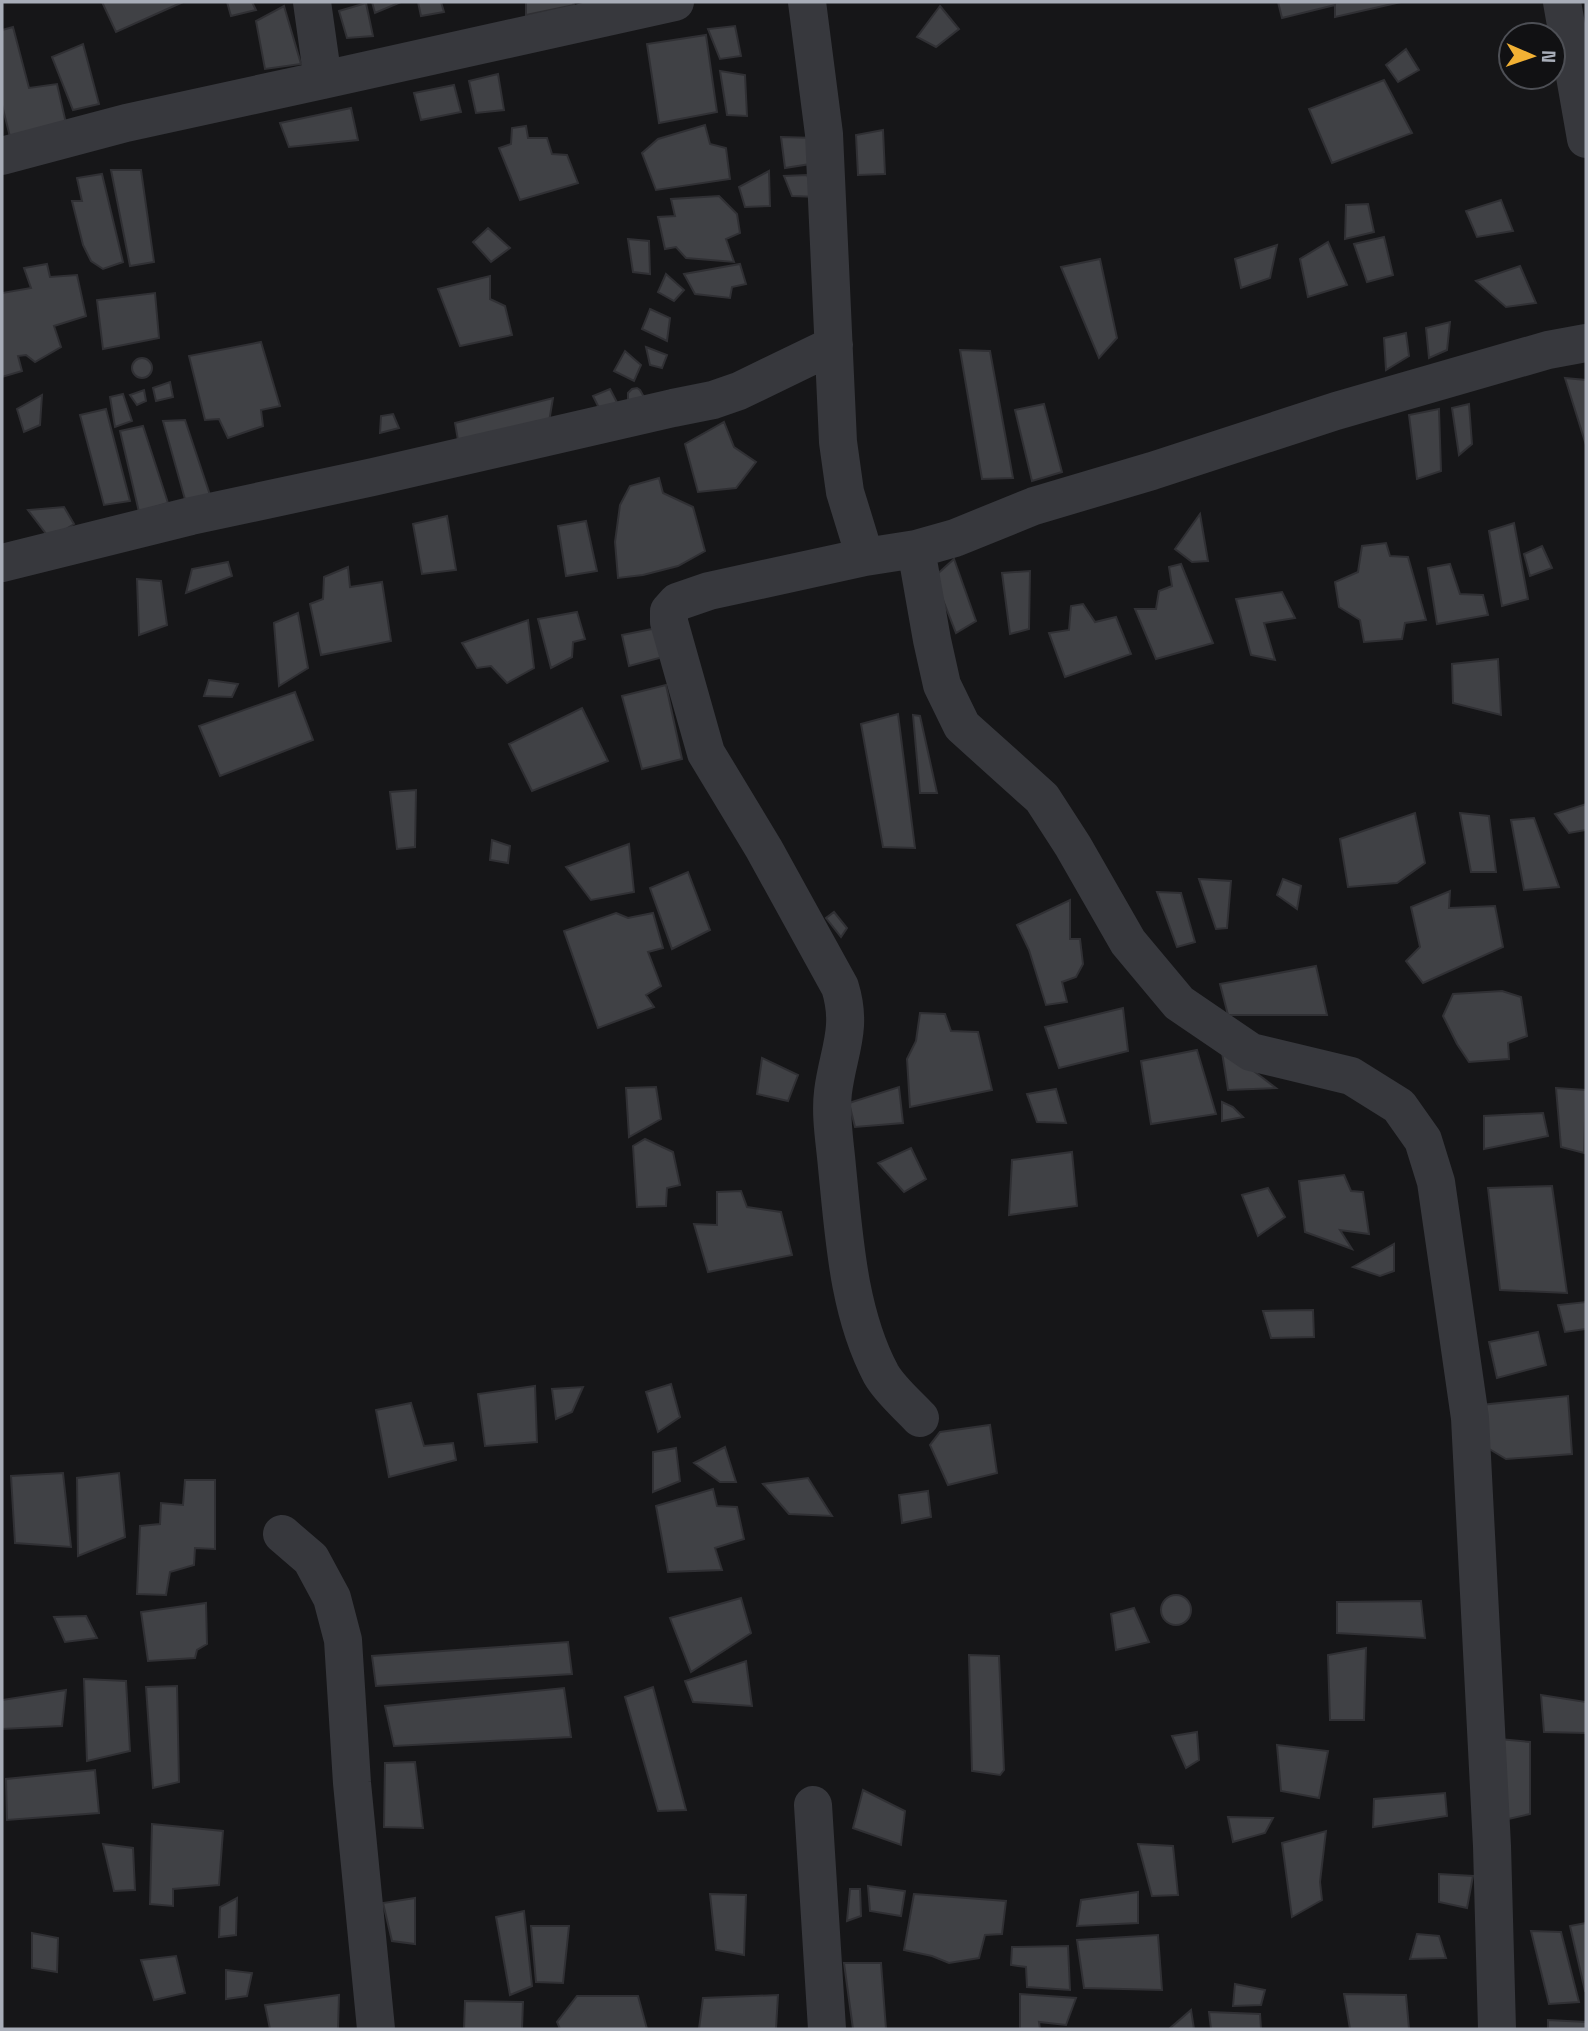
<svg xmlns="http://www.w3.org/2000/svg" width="1588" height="2031" viewBox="0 0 1588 2031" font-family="'Space Grotesk',sans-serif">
  <rect width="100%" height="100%" fill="#161618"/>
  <!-- building -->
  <path fill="#404145" stroke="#303034" stroke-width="2" d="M102 2H183L116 32Z
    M227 2H252L256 10 231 16Z
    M372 2H401L375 13Z
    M418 2H441L444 12 421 16Z
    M526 2H573L574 5 526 15Z
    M1278 2H1401L1335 17V5L1282 18Z
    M366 3 373 36 347 38 339 11Z
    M284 6 301 64 265 69 256 21Z
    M940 6 959 29 936 47 917 37Z
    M735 26 741 56 720 59 708 29Z
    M13 27 29 88 57 84 68 132 12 145 2 105V30Z
    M706 35 717 112 659 123 647 44Z
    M83 44 99 104 73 110 52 57Z
    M1406 49 1419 70 1398 82 1386 65Z
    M720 71 745 75 747 116 727 115Z
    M498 74 504 110 476 113 469 81Z
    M1384 80 1412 133 1332 163 1309 109Z
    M454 85 461 112 421 120 414 93Z
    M351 108 358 140 289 147 280 123Z
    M705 125 710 144 726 148 730 179 656 190 642 153 658 139Z
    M526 126 528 138H547L552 154 567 155 578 183 520 200 499 148 511 144 512 128Z
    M883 130 885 174 858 175 856 135Z
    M781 137 816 138 810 164 785 168Z
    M111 170H141L154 262 130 266Z
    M769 171 770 206 745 207 739 187Z
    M102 174 123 262 103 269 91 261 83 245 72 201H82L77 178Z
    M807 175 818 197 792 196 784 176Z
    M719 196 737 214 740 233 726 239 734 262 686 258 676 247 665 249 658 217 675 216 671 199Z
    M1501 200 1513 231 1477 237 1466 211Z
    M1368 204 1374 232 1345 239 1346 205Z
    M488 228 510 248 491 262 473 242Z
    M1384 237 1393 275 1367 282 1354 244Z
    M628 239 649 241 650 274 633 272Z
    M1328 242 1347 285 1308 297 1300 259Z
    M1277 245 1270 278 1241 288 1235 259Z
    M1100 259 1117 338 1099 358 1061 267Z
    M47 264 50 277 77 275 86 316 54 326 61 347 35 362 26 355 18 356 22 371 2 377V293L31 288 24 268Z
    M740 264 746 284 732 287 730 298 695 294 684 274Z
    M1520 266 1536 303 1506 307 1476 281Z
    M666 274 684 290 674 301 658 292Z
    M490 276V299L505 306 512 335 460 346 438 289Z
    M155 293 159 338 103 349 97 300Z
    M650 309 670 318 667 341 642 329Z
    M1450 322 1447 350 1429 358 1426 328Z
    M1406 333 1409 356 1386 370 1384 338Z
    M261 342 280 406 261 410 263 426 228 438 219 419 205 420 189 356Z
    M646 347 667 355 662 368 650 365Z
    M960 350 990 351 1013 478 982 479Z
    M625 351 641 365 634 381 614 371Z
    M132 368a10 10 0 1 1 20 0a10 10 0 1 1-20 0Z
    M1565 378 1586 380V445Z
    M170 382 173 397 156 401 153 388Z
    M637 388 640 390 644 397 628 401V393L632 389Z
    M610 389 622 412H601L593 396Z
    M144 390 146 401 137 405 130 395Z
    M123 394 132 421 115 427 110 397Z
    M42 395 40 425 24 432 17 409Z
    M553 398 549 422 459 446 455 423Z
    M1044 404 1062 472 1032 481 1015 410Z
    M1469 404 1472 444 1459 455 1452 408Z
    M106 409 130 501 104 505 80 415Z
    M1439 409 1441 471 1417 479 1409 415Z
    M393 414 399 428 380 433 381 416Z
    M185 420 211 498 188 510 163 421Z
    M724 422 734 447 756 462 736 488 698 492 685 444Z
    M143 426 168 503 139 512 120 431Z
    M659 478 663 493 693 507 705 551 678 566 643 575 618 578 615 542 620 505 630 486Z
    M64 507 74 524 50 539 28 510Z
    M1200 514 1208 561 1192 562 1175 549Z
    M447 516 456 570 422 574 413 524Z
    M586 521 597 571 566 576 558 526Z
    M1514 523 1528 599 1502 606 1489 531Z
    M1386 543 1390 556 1408 557 1426 620 1405 623 1402 639 1364 642 1360 620 1339 607 1335 582 1358 572 1362 546Z
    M1542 546 1552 568 1530 576 1524 554Z
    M954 559 976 621 956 633 934 577Z
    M228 562 232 576 186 593 192 569Z
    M1181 564 1213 643 1156 659 1135 609H1156L1159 591 1172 586 1169 567Z
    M1450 564 1460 594 1483 595 1488 615 1437 624 1428 568Z
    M348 567 350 587 382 582 391 641 321 655 310 604 323 599 324 577Z
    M1030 571 1029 629 1010 634 1002 573Z
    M137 579 161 581 167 625 139 635Z
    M1282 592 1295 618 1264 623 1275 660 1251 655 1236 599Z
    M1083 604 1095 622 1116 617 1131 654 1065 677 1049 633 1069 630 1071 606Z
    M577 612 585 639 573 642 572 657 551 668 538 619Z
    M298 613 308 668 279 686 274 623Z
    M528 620 534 668 507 683 491 666 477 668 462 643Z
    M657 628 663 657 629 666 622 635Z
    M1498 659 1501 715 1453 703 1452 664Z
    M209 680 238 684 232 697 204 696Z
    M666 685 682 759 642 769 622 696Z
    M295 692 313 740 220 776 199 726Z
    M582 708 608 761 532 791 509 744Z
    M898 714 915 848 883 847 861 724Z
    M913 715 920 716 937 793H920Z
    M416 790 415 847 397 849 390 792Z
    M1586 804V830L1569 833 1555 814Z
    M1415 813 1425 863 1397 883 1348 887 1340 839Z
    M1460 813 1489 816 1496 872H1471Z
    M1534 818 1559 887 1524 890 1511 820Z
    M492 840 510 846 508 863 490 860Z
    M629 844 634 892 591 900 566 867Z
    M688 872 710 930 672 949 650 888Z
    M1199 879 1231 881 1227 928 1216 929Z
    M1283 879 1301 886 1297 909 1277 895Z
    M1450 891 1449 908 1495 906 1503 947 1423 983 1406 961 1420 947 1411 907Z
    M1157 892 1181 893 1195 942 1177 947Z
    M1070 900V939H1080L1083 964 1076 977 1062 982 1067 1002 1046 1005 1029 950 1017 925Z
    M834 912 847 928 841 937 826 918Z
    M616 913 628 918 653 913 663 948 648 952 661 986 646 995 654 1007 598 1028 564 931Z
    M1316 966 1327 1015H1228L1220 984Z
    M1502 991 1521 997 1527 1036 1508 1043 1509 1059 1469 1062 1457 1044 1443 1016 1453 994Z
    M1123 1008 1128 1051 1059 1068 1045 1027Z
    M920 1013 945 1014 951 1031 978 1032 992 1090 910 1107 907 1059 916 1041Z
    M1221 1046 1276 1088 1228 1090Z
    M1197 1050 1216 1114 1151 1124 1141 1061Z
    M762 1058 798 1075 788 1101 757 1094Z
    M656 1087 661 1119 629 1137 626 1088Z
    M899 1087 903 1123 855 1127 849 1103Z
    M1556 1088 1586 1090 1584 1153 1561 1147Z
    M1056 1089 1066 1123 1037 1122 1027 1094Z
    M1222 1102 1233 1107 1243 1117 1222 1121Z
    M1543 1113 1548 1136 1484 1149V1116Z
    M645 1139 673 1152 680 1185 667 1188 666 1206 637 1207 633 1146Z
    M911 1148 926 1179 904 1192 878 1163Z
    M1072 1152 1077 1206 1009 1215 1012 1160Z
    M1344 1175 1351 1191 1363 1192 1369 1234 1340 1230 1352 1249 1305 1232 1299 1181Z
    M1552 1186 1567 1293 1500 1290 1488 1188Z
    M1268 1188 1285 1217 1258 1236 1242 1195Z
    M741 1191 747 1207 781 1212 792 1255 708 1272 694 1224 717 1225V1192Z
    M1394 1244V1271L1380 1276 1353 1267Z
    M1586 1302V1329L1565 1332 1558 1305Z
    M1313 1310 1314 1337 1271 1338 1263 1311Z
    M1538 1332 1546 1365 1497 1378 1489 1342Z
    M671 1384 680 1417 658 1432 646 1392Z
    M535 1386 537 1442 485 1446 478 1394Z
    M583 1387 572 1412 556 1419 552 1389Z
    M1568 1396 1572 1454 1506 1459 1486 1447 1481 1405Z
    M411 1403 424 1446 453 1443 456 1460 389 1477 376 1410Z
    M990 1425 997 1473 948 1485 930 1445 940 1432Z
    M725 1447 736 1482H720L694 1463Z
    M676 1448 680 1481 653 1492V1452Z
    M63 1473 71 1547 15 1543 11 1476Z
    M119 1473 125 1537 78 1556 77 1478Z
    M808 1478 832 1516 789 1514 763 1484Z
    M185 1480H215V1549L195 1548 194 1565 170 1572 166 1595 137 1594 140 1526 160 1524 161 1503 183 1505Z
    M713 1489 717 1506 737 1507 744 1539 715 1548 722 1570 668 1572 656 1506Z
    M928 1491 931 1517 902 1523 899 1495Z
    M1161 1610a15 15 0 1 1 30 0a15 15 0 1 1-30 0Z
    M741 1598 751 1633 691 1672 670 1618Z
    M1421 1601 1425 1638 1337 1633V1602Z
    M206 1603 207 1644 197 1650 195 1658 148 1661 141 1612Z
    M1134 1608 1149 1642 1116 1650 1111 1614Z
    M86 1616 97 1638 65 1642 54 1617Z
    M568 1642 572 1674 376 1686 372 1656Z
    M1366 1648 1364 1720H1330L1328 1655Z
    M969 1655 999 1656 1004 1770 1000 1775 972 1771Z
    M746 1661 752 1706 693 1702 685 1681Z
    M84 1679 126 1681 130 1751 87 1761Z
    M177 1686 179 1782 153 1788 146 1687Z
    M653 1687 686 1810 658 1811 625 1697Z
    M564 1688 571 1737 394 1746 385 1706Z
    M66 1690 62 1726 2 1729V1700Z
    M1541 1695 1586 1702V1733L1544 1732Z
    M1197 1732 1199 1760 1186 1768 1172 1736Z
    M1499 1739 1530 1742V1814L1504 1820Z
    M1277 1745 1328 1751 1319 1798 1281 1791Z
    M415 1762 423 1828 384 1827 385 1763Z
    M95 1770 99 1813 7 1820 6 1779Z
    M863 1790 905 1811 901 1845 853 1828Z
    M1445 1793 1447 1816 1373 1827 1374 1799Z
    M1228 1817 1273 1818 1265 1833 1233 1842Z
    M152 1824 223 1831 219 1885 173 1889V1906L150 1904Z
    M1326 1831 1320 1882 1322 1900 1292 1917 1282 1843Z
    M103 1844 133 1848 135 1890 114 1891Z
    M1138 1844 1173 1846 1178 1895 1152 1896Z
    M1439 1874 1473 1876 1467 1908 1439 1902Z
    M868 1886 905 1891 901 1916 870 1911Z
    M850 1889H860L861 1916 847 1921Z
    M1138 1892V1923L1077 1926 1081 1900Z
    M710 1894 746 1895 744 1955 716 1950Z
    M914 1894 1006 1901 1002 1934 985 1935 979 1958 949 1963 932 1956 904 1950Z
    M237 1898 236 1935 219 1937 220 1907Z
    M415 1898V1944L392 1941 383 1903Z
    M524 1911 532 1986 510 1995 496 1917Z
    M1586 1923V1991H1585L1570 1926Z
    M531 1926H569L563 1983 536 1982Z
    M1531 1931 1561 1932 1579 2002 1549 2004Z
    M32 1933 58 1938 57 1972 32 1968Z
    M1417 1934 1439 1936 1446 1958 1410 1959Z
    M1158 1935 1162 1990 1084 1988 1077 1940Z
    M1068 1946 1070 1990 1027 1987 1026 1967 1011 1965 1012 1947Z
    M176 1956 185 1993 154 2000 141 1960Z
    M844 1963H881L886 2029H853Z
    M226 1970 252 1973 247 1996 226 1999Z
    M1235 1984 1265 1990 1261 2005 1233 2006Z
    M1020 1994 1076 1998 1066 2025 1039 2022 1040 2029H1020Z
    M1344 1994 1406 1995 1409 2029H1350Z
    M339 1995 338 2029H270L265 2005Z
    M778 1995 776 2029H699L703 1998Z
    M577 1996H638L647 2029H560L557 2022Z
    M465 2001 523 2002 522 2029H464Z
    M1191 2010 1194 2029H1169Z
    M1209 2012 1260 2014 1261 2029H1211Z
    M1548 2020 1586 2022V2029H1548Z"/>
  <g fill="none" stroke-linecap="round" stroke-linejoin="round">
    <!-- minor -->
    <path stroke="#37383d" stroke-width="38" d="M312 2 323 80 675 2
      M807 2 824 134 838 442 845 492 865 557 916 549 955 538 1034 506 1152 471 1336 411 1548 350 1586 343
      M1562 2 1586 139
      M2 156 126 123 323 80
      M916 549 932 640 942 685 962 726 1042 798 1073 846 1128 942 1179 1003 1251 1052 1351 1076 1399 1106 1423 1140 1436 1182 1470 1418 1492 1846 1497 2029
      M865 557 709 591 677 602 669 611V622L706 753 764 849 840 987C853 1029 838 1052 833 1092 830 1116 835 1143 837 1167 844 1236 848 1312 881 1374 890 1390 908 1405 920 1418
      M2 563 191 516 373 477 673 408 713 400 739 391 834 345
      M282 1534 311 1559 332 1598 343 1640 352 1783 376 2029
      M813 1805 827 2029"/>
  </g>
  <!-- border -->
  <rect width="1588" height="2031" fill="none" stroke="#a8adb8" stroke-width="7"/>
  <!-- north arrow -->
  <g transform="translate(1532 56) rotate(92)"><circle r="33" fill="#111113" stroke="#4d4f55" stroke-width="2"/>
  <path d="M0-5L12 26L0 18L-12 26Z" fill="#f2b134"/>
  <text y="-10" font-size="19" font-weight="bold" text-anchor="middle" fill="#a8adb8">N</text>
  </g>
</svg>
